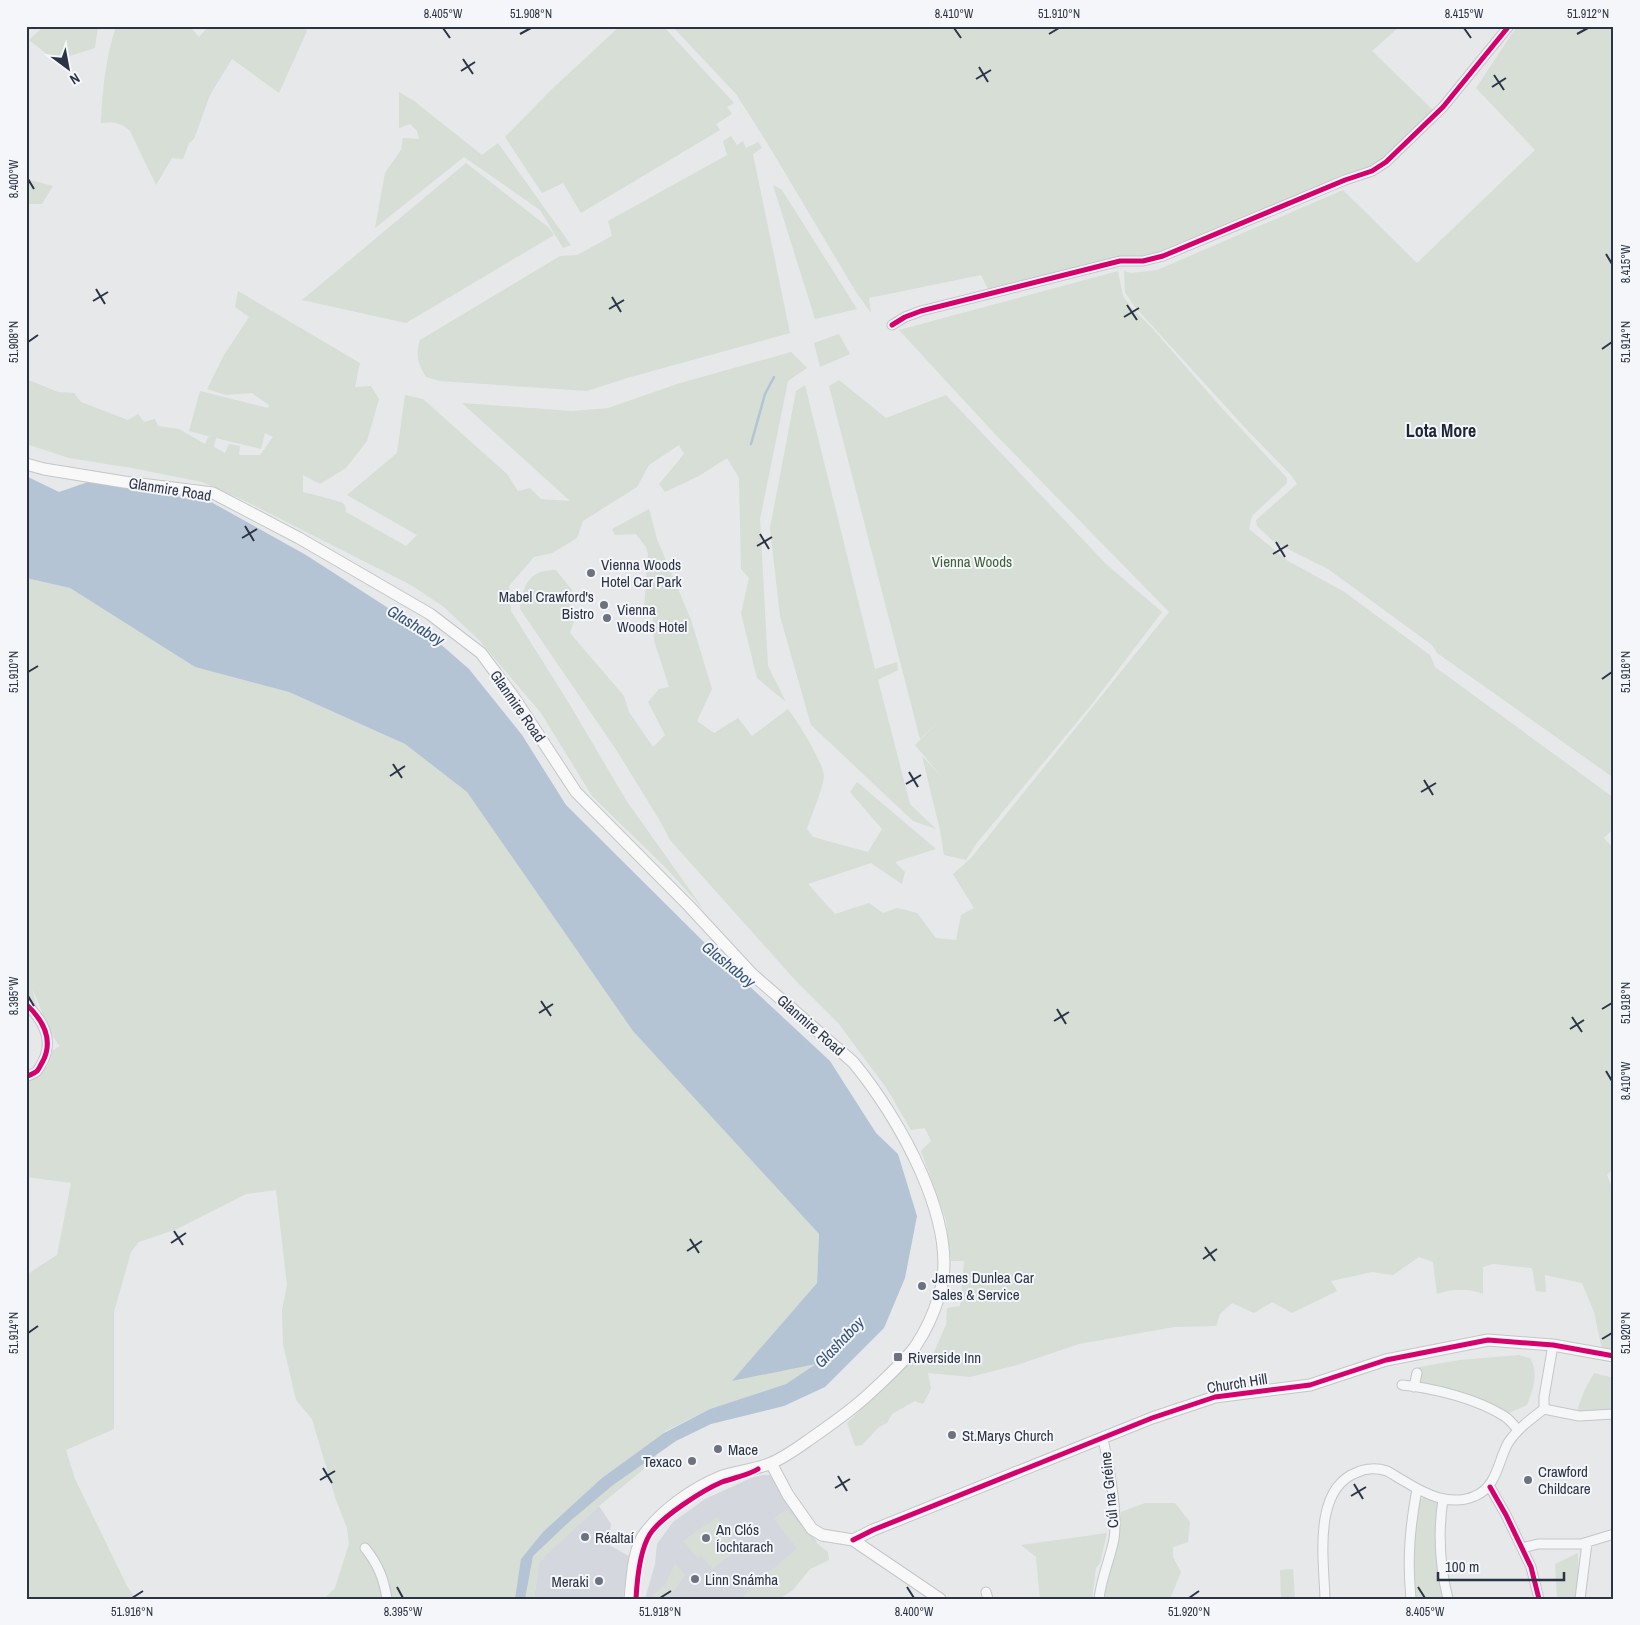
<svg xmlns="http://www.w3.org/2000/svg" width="1640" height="1625" viewBox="0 0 1640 1625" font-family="'Archivo Narrow',sans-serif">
  <rect width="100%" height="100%" fill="#e6e8ea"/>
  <!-- built -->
  <path fill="#d4d7dd" d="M763 1475H770L799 1519 817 1542 749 1599H645L655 1564 657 1544 673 1522 705 1499 751 1478Z
    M599 1506 611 1524 609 1545 629 1556 623 1599H534L539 1561Z"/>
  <!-- green -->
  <path fill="#d6ded6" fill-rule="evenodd" d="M44 26H98L95 48 66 57 52 58 29 40Z
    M116 26H192V29L199 37 209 26H303L307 31 279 93 232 59 210 95 194 139 189 143 183 159 172 158 156 185 130 131C121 122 113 122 101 123 102 91 106 57 116 26Z
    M620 26H663L734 103 727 107 732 114 716 124 720 130 581 213 563 183 542 193 505 137 552 89Z
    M672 26H1400L1372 51 1435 112 1376 168 1144 262 1120 260 989 291 981 275 869 298 871 313 856 292 769 146 736 94Z
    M1517 26H1614V778L1437 653 1432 645 1328 569 1274 542 1257 526 1256 520 1297 484 1291 475 1249 432 1134 306 1125 292 1124 271 1131 273 1157 270 1343 190 1417 263 1535 150 1476 88Z
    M399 92 414 101 482 155 498 143 571 245 563 248 540 210 464 157 375 228 385 173 401 150 403 138 419 139 417 131 410 124 399 128Z
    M731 136 737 145 743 141 746 148 758 142 762 148 753 154 790 333 627 378 587 391 440 381 426 377C418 364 415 355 420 340L560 256 577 255 612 236 608 221 727 155 723 141Z
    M466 163 548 227 554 235 406 323 302 300Z
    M26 179 53 186 42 204H26Z
    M773 185 782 190 857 309 815 319Z
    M1118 271 1123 296 1130 306 1153 329 1219 405 1287 478V483L1252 516 1249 529 1288 561 1343 591 1430 655 1435 667 1614 798V828L1604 838 1614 849V1168L1607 1175 1612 1188 1614 1189V1351L1602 1350 1594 1312 1582 1283 1545 1275 1546 1292 1536 1291 1532 1268 1493 1264 1483 1267V1294C1468 1288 1452 1289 1437 1294L1433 1262 1419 1257 1393 1275 1372 1272 1331 1281 1337 1291 1292 1313 1272 1302 1254 1313 1232 1303 1220 1314 1216 1326 1174 1327 1079 1344 1017 1365 970 1377 928 1373 931 1389 923 1404 915 1401 892 1414 887 1423 879 1427 862 1445 855 1446 847 1423 919 1353 932 1357 946 1325 947 1308 960 1306 964 1261H951L946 1220 921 1151 931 1141 925 1128 911 1130 887 1089 839 1024 795 980 670 840 660 821 617 751 520 609C523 584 529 570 556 570L572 590 571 595 568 598C572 608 569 613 574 621L570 633 624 696 629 712 653 747 665 735 648 702 659 689 669 687 654 640 653 617 644 611 648 554 646 547 636 534 615 535 612 529 649 509 657 539 691 620 712 689 697 721 714 733 738 718 752 736 788 709C796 719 825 765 824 777 821 794 812 813 807 829L813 837 868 852 882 829 850 792 857 782 936 849 895 862 905 872 902 884 871 863 808 884 835 914 869 903 883 913 897 908 917 913 936 938 956 940 961 915 974 908 953 874 971 858 1169 612 994 433 899 330Z
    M238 291 360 363 355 387 371 386 379 399 367 441 346 468 320 484 303 475V492C310 494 342 501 344 504 345 505 346 511 346 512L406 546 417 535 347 495 397 453 405 395 423 399 507 474 518 491 530 488 541 499 570 501 462 403 572 411 608 408 677 384 791 352 807 368 788 381 760 519 768 666 786 702 757 678 741 613 749 578 741 569 739 478 727 458 699 476 665 492 659 484 684 454 679 445 649 465 637 487 583 521 577 538 552 553 534 557 509 586 511 611 570 705 626 800 704 910 667 869 592 796 541 713 479 640 444 607 411 585 241 499 202 482 132 468 69 458 26 444V379L58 392 74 393 81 402 128 420 138 414 144 422 155 419 158 426 179 429 205 444 208 437H211L189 431 200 391 268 408 269 405 252 393 226 395 207 389 224 355 249 317 235 307ZM265 433 273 437 260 455H239L240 446 229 444 225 453 214 447 216 438 261 449Z
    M839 334 850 354 820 367 814 343Z
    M839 380 886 418 946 395 1106 564 1162 612 1092 704 976 844 966 860 944 855 940 830 922 756 941 776 915 745 939 721 920 739 829 386Z
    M805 385 875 669 897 662 898 670 878 680 910 804 936 829 913 821 811 725 780 616 770 528 796 391Z
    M26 578 70 588 195 667 289 692 405 744 467 792 634 1031 819 1234 817 1283 733 1381 818 1363 786 1384 710 1409 664 1432 655 1460 599 1506 547 1554 539 1564 534 1599H324L335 1588 349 1544 347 1528 336 1500 312 1419 296 1400 283 1344 282 1310 287 1285 276 1190 246 1194 177 1229 139 1242 131 1252 114 1312V1429L66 1450 75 1479 127 1586 136 1599H26V1275L57 1255 71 1183 26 1177V1081L33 1077 48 1065 50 1052 60 1046C46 1030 42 1008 32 989L39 1014 26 1004Z
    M1519 1355 1530 1358C1539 1373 1533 1389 1527 1405L1509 1413C1487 1401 1446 1386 1421 1384L1419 1378V1367L1460 1360Z
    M1594 1373 1614 1378V1409L1592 1412 1577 1411 1584 1391Z
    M1425 1497 1436 1501 1438 1506 1444 1599H1415C1413 1569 1409 1527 1421 1499Z
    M1145 1503H1175L1190 1522 1188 1542 1173 1547V1557L1181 1572 1170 1599H1103L1117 1544 1121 1512Z
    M788 1510 813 1540 828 1552 829 1560 810 1569 793 1590 779 1599H740L752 1588 760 1576 774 1568 797 1548 774 1519 780 1513Z
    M717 1517 730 1534 727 1537 738 1550 712 1569 702 1556 697 1558 683 1541Z
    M1107 1533 1100 1563 1096 1568 1092 1599H1040L1036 1557 1021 1545Z
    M1578 1553V1599H1557L1555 1564Z
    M675 1563 685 1575C674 1590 673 1599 652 1599L653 1595 666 1583Z
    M1293 1569 1295 1598 1281 1599 1280 1570Z"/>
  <!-- water -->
  <path fill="#b4c4d5" d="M26 476 59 492 91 481 211 502 306 555 430 635 469 669 522 735 566 805 732 970 830 1061 876 1133 898 1154 917 1216 905 1278 884 1328 825 1387 784 1406 711 1424 676 1441 613 1485 569 1522 533 1556 525 1599H515L521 1559 543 1532 602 1478 664 1433 710 1409 786 1384 816 1364 732 1381 817 1283 819 1234 633 1031 467 792 405 744 289 692 195 667 70 588 26 578Z"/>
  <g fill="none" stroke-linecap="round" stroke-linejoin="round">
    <!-- stream -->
    <path stroke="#b4c4d5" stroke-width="2.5" d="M751 444 765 394 774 377"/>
    <!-- street casing -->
    <g stroke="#c4c6c8" stroke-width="11">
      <path id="street" d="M892 325 905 317 921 311 1120 261H1143L1163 256 1345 180 1372 171 1386 162 1443 107 1509 26
        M26 1004C42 1019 54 1039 43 1061 41 1064 39 1069 37 1071 34 1074 29 1075 26 1077
        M1402 1385C1434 1388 1477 1399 1504 1416 1509 1419 1514 1425 1518 1430
        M1414 1387 1417 1373
        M1544 1409 1579 1416 1614 1414
        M1490 1487 1506 1515 1531 1567 1539 1599
        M1443 1499C1438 1532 1440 1567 1448 1599
        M365 1548C378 1564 384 1579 387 1599
        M1522 1548 1538 1544H1581L1614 1534
        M986 1592 988 1599
        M1099 1599C1101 1579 1110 1559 1114 1539 1118 1511 1109 1466 1103 1439
        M1325 1599C1324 1560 1312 1488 1358 1472 1366 1468 1378 1468 1387 1471 1393 1474 1398 1478 1404 1481 1425 1494 1450 1507 1475 1496 1497 1487 1498 1461 1508 1443 1517 1429 1531 1419 1544 1409V1397L1553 1345
        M1411 1599C1407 1559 1410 1527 1417 1489
        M1580 1599 1587 1543"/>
    </g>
    <!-- secondary casing -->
    <g stroke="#c4c6c8" stroke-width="13">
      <path id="secondary" d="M26 464 44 469 124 482 213 493 299 538 430 614 481 653 513 696 576 792 689 906 752 974 853 1062C897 1115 962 1225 939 1296 934 1313 925 1332 915 1347 902 1364 885 1379 870 1393 852 1410 833 1423 813 1437 800 1446 786 1457 771 1463 755 1470 737 1471 720 1477 693 1488 663 1509 645 1533 633 1549 632 1579 630 1599
        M771 1463 788 1495 812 1529 822 1535 853 1540 940 1599
        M853 1540 873 1530 1152 1418 1215 1397 1310 1385 1386 1360 1488 1340 1553 1345 1614 1356"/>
    </g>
    <!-- street -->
    <use href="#street" stroke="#f5f6f7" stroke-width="9"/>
    <!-- secondary -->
    <use href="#secondary" stroke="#f8f8f8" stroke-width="11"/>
    <!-- cycleway casing -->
    <g stroke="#f4f6f9" stroke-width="8">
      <path id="cycleway" d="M892 325 905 317 921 311 1120 261H1143L1163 256 1345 180 1372 171 1386 162 1443 107 1509 26
        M26 1004C42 1019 54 1039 43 1061 41 1064 39 1069 37 1071 34 1074 29 1075 26 1077
        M1490 1487 1506 1515 1531 1567 1539 1599
        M853 1540 873 1530 1152 1418 1215 1397 1310 1385 1386 1360 1488 1340 1553 1345 1614 1356
        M636 1599C637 1580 640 1550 650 1534 661 1517 703 1490 722 1482 733 1478 749 1475 758 1469"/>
    </g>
    <!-- cycleway -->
    <use href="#cycleway" stroke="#d6006c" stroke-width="5"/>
  </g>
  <!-- ticks -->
  <path fill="none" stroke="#2b3445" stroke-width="2" d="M443 28 450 38M954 28 961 38M1464 28 1471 38M520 34 531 28M1049 34 1059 28M1577 34 1588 28M463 59 473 74M979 67 988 82M461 71 475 62M1494 75 1504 90M976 79 991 70M1492 87 1506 78M28 179 34 189M1606 254 1612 264M96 289 105 304M612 297 621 312M93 301 108 292M1127 305 1137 320M609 309 624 300M1124 317 1139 308M28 342 38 335M1602 349 1612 342M245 526 254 541M760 534 769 549M242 538 257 529M1276 542 1285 557M757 546 772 537M1273 554 1288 545M28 672 38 666M1602 679 1612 672M393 764 402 778M909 772 918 787M390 776 405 766M1424 780 1433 795M906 784 921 775M1421 792 1436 783M28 996 34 1006M541 1001 551 1016M1057 1009 1066 1024M1602 1009 1612 1003M539 1013 553 1004M1572 1017 1582 1032M1054 1021 1069 1012M1570 1029 1584 1020M1606 1071 1612 1081M174 1231 183 1245M690 1239 699 1253M171 1243 186 1233M1205 1247 1215 1261M687 1251 702 1241M1203 1259 1217 1249M28 1333 38 1326M1602 1339 1612 1333M323 1468 332 1483M838 1476 847 1491M320 1480 335 1471M1354 1484 1363 1499M835 1488 850 1479M1351 1496 1366 1487M397 1587 403 1598M907 1587 914 1598M1418 1587 1425 1598M132 1598 143 1591M660 1598 671 1591M1189 1598 1199 1591"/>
  <!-- markers -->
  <g fill="#6c737f" stroke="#f4f6f9" stroke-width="2">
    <circle cx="591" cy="573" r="5"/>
    <circle cx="604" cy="605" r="5"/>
    <circle cx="607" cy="618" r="5"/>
    <circle cx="922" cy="1286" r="5"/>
    <rect x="893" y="1352" width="10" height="10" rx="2.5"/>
    <circle cx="952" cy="1435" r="5"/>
    <circle cx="718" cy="1449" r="5"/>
    <circle cx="692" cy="1461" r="5"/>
    <circle cx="1528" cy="1480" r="5"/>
    <circle cx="585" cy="1537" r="5"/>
    <circle cx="706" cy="1538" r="5"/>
    <circle cx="695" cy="1579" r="5"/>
    <circle cx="599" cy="1581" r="5"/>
  </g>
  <g text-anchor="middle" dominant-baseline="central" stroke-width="4" stroke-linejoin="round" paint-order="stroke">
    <!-- street labels -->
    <g font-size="15" fill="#2b3445" stroke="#f4f6f9">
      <text transform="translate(170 489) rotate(9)">Glanmire Road</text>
      <text transform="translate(518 706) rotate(55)">Glanmire Road</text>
      <text transform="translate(811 1025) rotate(41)">Glanmire Road</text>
      <text transform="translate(1237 1383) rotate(-9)">Church Hill</text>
      <text transform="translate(1109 1490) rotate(-96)">Cúl na Gréine</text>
    </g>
    <!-- park labels -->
    <g font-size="15" fill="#3f6138" stroke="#f4f6f9">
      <text x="972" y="561">Vienna Woods</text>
    </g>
    <!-- poi labels -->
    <g font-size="15" fill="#2b3445" stroke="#f4f6f9" text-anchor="start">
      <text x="601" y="564">Vienna Woods<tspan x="601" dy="17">Hotel Car Park</tspan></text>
      <text x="594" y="596" text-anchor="end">Mabel Crawford's<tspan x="594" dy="17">Bistro</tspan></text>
      <text x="617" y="609">Vienna<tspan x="617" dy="17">Woods Hotel</tspan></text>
      <text x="932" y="1277">James Dunlea Car<tspan x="932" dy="17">Sales &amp; Service</tspan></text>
      <text x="908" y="1357">Riverside Inn</text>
      <text x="962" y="1435">St.Marys Church</text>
      <text x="728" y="1449">Mace</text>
      <text x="682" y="1461" text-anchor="end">Texaco</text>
      <text x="1538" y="1471">Crawford<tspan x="1538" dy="17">Childcare</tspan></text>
      <text x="716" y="1529">An Clós<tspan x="716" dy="17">Íochtarach</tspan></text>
      <text x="595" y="1537">Réaltaí</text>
      <text x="705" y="1579">Linn Snámha</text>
      <text x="589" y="1581" text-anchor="end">Meraki</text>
    </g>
    <!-- water labels -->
    <g font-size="16" font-style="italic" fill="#34527a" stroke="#f4f6f9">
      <text transform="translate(416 625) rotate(31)">Glashaboy</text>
      <text transform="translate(729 964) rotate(39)">Glashaboy</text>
      <text transform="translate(839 1342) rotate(-46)">Glashaboy</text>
    </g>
    <!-- quarter labels -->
    <g font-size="18" font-weight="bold" fill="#1d2536" stroke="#f4f6f9">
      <text x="1441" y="430">Lota More</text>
    </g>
  </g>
  <!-- border -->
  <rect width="1640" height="1625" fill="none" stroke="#f4f6f9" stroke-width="55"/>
  <!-- north arrow -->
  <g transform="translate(68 68) rotate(148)" stroke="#f4f6f9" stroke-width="4" paint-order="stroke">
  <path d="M0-4L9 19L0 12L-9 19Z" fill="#2b3445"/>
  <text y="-8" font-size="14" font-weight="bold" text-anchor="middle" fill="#2b3445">N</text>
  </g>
  <!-- scale -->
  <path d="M1438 1572v8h126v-8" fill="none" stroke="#2b3445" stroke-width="2.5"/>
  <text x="1445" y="1572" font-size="15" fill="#2b3445" stroke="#f4f6f9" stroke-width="4" paint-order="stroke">100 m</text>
  <rect x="28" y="28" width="1584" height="1570" fill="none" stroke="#2b3445" stroke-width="2"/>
  <g font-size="12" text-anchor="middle" fill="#2b3445">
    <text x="443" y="18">8.405°W</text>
    <text x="531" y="18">51.908°N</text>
    <text x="954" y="18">8.410°W</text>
    <text x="1059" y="18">51.910°N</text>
    <text x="1464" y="18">8.415°W</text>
    <text x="1588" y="18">51.912°N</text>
    <text transform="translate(14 179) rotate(-90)" y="4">8.400°W</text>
    <text transform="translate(1626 264) rotate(-90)" y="4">8.415°W</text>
    <text transform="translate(14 342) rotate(-90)" y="4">51.908°N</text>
    <text transform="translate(1626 342) rotate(-90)" y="4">51.914°N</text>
    <text transform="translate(14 672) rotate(-90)" y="4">51.910°N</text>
    <text transform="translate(1626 672) rotate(-90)" y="4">51.916°N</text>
    <text transform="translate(14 996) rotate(-90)" y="4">8.395°W</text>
    <text transform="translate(1626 1003) rotate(-90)" y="4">51.918°N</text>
    <text transform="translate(1626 1081) rotate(-90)" y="4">8.410°W</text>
    <text transform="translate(14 1333) rotate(-90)" y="4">51.914°N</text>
    <text transform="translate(1626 1333) rotate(-90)" y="4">51.920°N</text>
    <text x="132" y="1616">51.916°N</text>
    <text x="403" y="1616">8.395°W</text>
    <text x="660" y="1616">51.918°N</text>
    <text x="914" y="1616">8.400°W</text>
    <text x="1189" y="1616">51.920°N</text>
    <text x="1425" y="1616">8.405°W</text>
  </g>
</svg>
